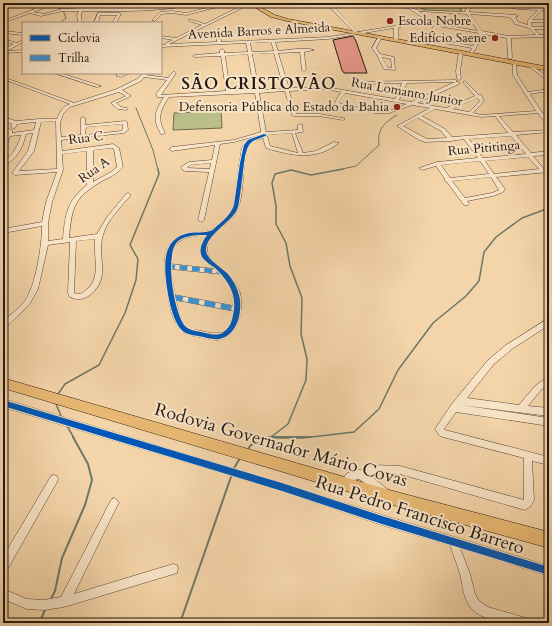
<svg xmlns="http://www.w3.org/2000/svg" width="552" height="626" viewBox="0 0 552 626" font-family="Cardo,serif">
  <rect width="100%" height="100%" fill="#f4d5a9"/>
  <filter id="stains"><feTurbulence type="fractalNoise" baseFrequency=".005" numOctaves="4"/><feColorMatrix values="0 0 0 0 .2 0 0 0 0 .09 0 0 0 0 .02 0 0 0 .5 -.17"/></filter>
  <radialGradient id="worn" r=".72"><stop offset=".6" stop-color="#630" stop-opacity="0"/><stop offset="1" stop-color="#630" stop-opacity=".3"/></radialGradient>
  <!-- green -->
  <path fill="#babe89" stroke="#706b4d" d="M438 3H452L464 5 460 10H462L459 12 426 10 421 8Z
    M221 111 222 128 173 130 174 113Z"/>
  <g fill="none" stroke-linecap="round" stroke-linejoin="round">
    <!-- stream-far2 -->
    <path stroke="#6c7969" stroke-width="1" d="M46 3 63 10 66 18 60 23
      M136 108 153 150 158 170
      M338 170 356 166 379 145C377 129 384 123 397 115"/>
    <!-- stream-far1 -->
    <path stroke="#6c7969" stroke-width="1.5" d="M58 394 65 384 99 365 125 313 136 280 138 259 130 245 159 174 158 169
      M56 404 62 418
      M67 426 74 438
      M271 437 288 424 306 380 307 359 301 334 302 298 290 266 286 243 276 224V206L272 183 275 174 291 170 311 175 343 169
      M267 438H303L354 432 379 409 398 370 433 323 466 296 479 281 484 252 496 237 522 218 549 208"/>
    <!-- stream -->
    <path stroke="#6c7969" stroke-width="2" d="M273 437H311
      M248 449 251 445 270 437
      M233 470 240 458
      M51 599 55 591 62 558 85 505 92 480 88 464 73 437
      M39 623 45 610
      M180 623 232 474"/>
  </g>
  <!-- building -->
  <path fill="#e99a8c" stroke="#251811" d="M353 36 356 41 367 73H344L342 70 333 40Z"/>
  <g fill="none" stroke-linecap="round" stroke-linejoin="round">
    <!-- minor casing -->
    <g stroke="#594737" stroke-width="1">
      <path id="minor" d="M17 3H22L3 10V8Z
        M22 3H27L38 8 52 3H57L33 12 44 14 62 9 81 8H147L197 3C190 6 180 7 173 8 143 12 112 11 82 11L81 15 82 23H78L77 15 79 11H62L41 16 30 13 3 23V21L35 9Z
        M125 3H130L128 4Z
        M157 3H163L148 7 146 6Z
        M227 3H233L186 15 172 13 161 14 155 21 152 20 160 12 172 11 186 13Z
        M256 3H261L253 6 251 5Z
        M326 3C353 3 381 6 408 6 417 6 426 3 436 3L412 8 416 10 465 12 467 6 459 3 468 4V3H472L469 12 516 15 518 16 515 17 518 22 528 25 527 21 538 10 518 9 486 3H494L518 7 549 8V10H542L532 20H549V22H531L532 27H549V29H534L540 35H549V37L511 38 512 58 510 59 508 58 507 38 483 34 474 52 472 53 470 52 472 48 427 40 425 43H423L425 38 435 25 424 18 398 28V40L396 41 394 40V28L328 39 275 42 278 51C288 50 306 47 314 50L304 52 306 70 304 71 302 70 300 52 278 53 289 88 326 87 395 99 402 83 357 84 355 83 357 82 456 80V82H454L407 83 399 100 411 102 455 82H459V84L417 103 446 108 475 96 463 82 465 81 479 95H481L484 101 473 113 481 115 536 111 513 75V63L516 62 517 75 528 92 549 89V91L530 94 541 111 549 121V125H547L538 113 499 116 513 132 549 130V132L516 135 531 153 549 151V155L533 156 544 169 549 168V172L496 177 505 189 503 192 493 196 467 201 469 204 468 205H464L447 182 445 181V179L436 166 422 170 419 168 437 162 478 158 464 139 451 141H449L425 142 419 140 397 126 430 108 412 105 389 113H375L337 106 335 102 341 92 326 89 289 91 296 114H319L343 118 345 119 343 120 319 116H294L292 115 285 91 259 93 266 132 298 130V125L302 124 303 132 295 133 303 153 316 151 334 142 339 143C316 161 292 156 266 148L263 138C259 139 253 141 250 144 247 148 246 154 245 159 242 175 244 201 235 214 227 226 207 234 207 249 206 259 221 266 227 273 233 279 237 286 240 293 244 310 238 337 218 340 212 340 206 338 200 337 194 336 185 335 181 330 171 320 169 301 167 287 163 265 161 237 190 233 196 232 206 233 211 230 217 227 227 217 231 212 237 201 237 169 241 155 241 152 242 147 244 144 248 139 254 137 260 135L234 142 220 144 204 220 201 222 198 220 209 172 185 171 183 170 181 167 189 162 212 160 215 145 172 151 169 149 172 147 234 140 261 132 255 93 169 97C160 110 157 119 165 133L163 134H161C152 119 155 111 164 97H157L156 94 167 80 144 77 141 81 122 90 131 96 116 103 121 107 127 108V110L118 109 111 103 126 96 119 92 70 107 63 114 60 123 61 137 81 135V118L83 117 85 118V125L125 121 127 122 128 130 124 133 61 140 62 151 113 144 119 148 123 167C117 174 110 177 102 181 74 198 72 206 69 238L97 234 107 217 126 194 128 193 131 195C121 207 107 220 103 235 96 256 112 278 90 295 83 300 77 300 70 297L68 293 70 242 48 245 38 289 29 305 6 327 3 328V321C10 315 18 309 24 302 36 287 42 244 42 226L3 233V229L42 222 46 202 57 172 15 175 12 173 28 151 33 133 26 134C23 147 17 160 3 166V162C13 155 18 146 21 135L10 136 6 148 3 150V142L7 132 3 130V127L12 130V133L34 130 36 122 17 124 15 128H13L11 127 12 124 3 120V117L16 121 39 119H57C59 113 63 106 70 104L3 79V77L74 103 117 89 137 79 144 73H148L146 75 168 78 173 72H175L176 73 161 95 226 91 221 56 195 57 193 56 195 55 220 53V50L222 49 224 50V53L248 52 246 43 161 47V45H165L166 43 173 40 161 38V36L176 38 202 25 189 21V19L205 24 245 4 246 6 169 44 217 42 216 34 218 33 220 34 221 42 328 37 355 33ZM331 4 408 8 422 17 395 26 358 32ZM418 11 467 14 478 31 438 24ZM470 14 509 17 512 19 515 24 529 28 536 35 509 36 482 31ZM438 26 479 33 473 46 429 38ZM271 42 274 51 252 52 250 43ZM274 53 284 89 259 90 252 54ZM248 54 254 90 230 91 225 56ZM345 93 407 104 389 111H375L341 104 339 102ZM477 98 480 101 469 112 452 109ZM435 109 481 117 495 116 508 133 452 137 445 129 422 116ZM418 118 441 131 447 138 427 139 403 126ZM56 121 57 169 19 171 34 151 41 122ZM123 124V129L121 131 85 135 86 127ZM292 133 298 153 270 146 267 135ZM511 136 526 154 483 158 469 139ZM112 148 114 149 117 167 111 172 93 182V150ZM87 151V185C67 200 65 215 63 239L48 241V223L52 202 63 170 62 154ZM528 157 539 169 494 174 485 161ZM480 161 489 174 450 178 441 165ZM211 163 210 169 187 168 190 165ZM491 177 499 190 492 193 465 198 452 181ZM207 235C195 252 201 257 215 269L171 264C171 239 185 236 207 235ZM95 239C93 256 102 278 86 290 82 294 79 295 74 293L76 241ZM171 269 221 274C230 283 234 293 234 306L175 295ZM176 300 234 311C230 334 221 336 201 331 196 330 190 330 186 327 180 320 178 309 176 300Z
        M98 13H119L121 14 116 23H112L117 15H100L98 23H94Z
        M3 31 23 33V35L3 33Z
        M379 36 382 37 376 48 380 54 394 57 395 70 384 69 377 55 372 48ZM382 57 391 59 392 68 387 67Z
        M3 39 17 43 23 40V42L7 51 23 50V52L4 53 3 49 14 44 3 41Z
        M461 51 463 52 460 71 461 79 459 80 457 79 456 71 459 52Z
        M528 64H530L549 78V81L528 66Z
        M54 73H60L101 86 97 87Z
        M117 73H121V75L124 73H129L121 77 117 76Z
        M3 252 6 254V264L3 266Z
        M549 318V325L512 349 494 364 467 398 519 405 535 386 549 376V384L541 390 528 406 549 408V416L461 405 549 418V426L456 412 444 429 445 430 549 457V465L532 461 534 500 531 506 525 510 400 474 373 473 370 475 387 489 389 492 387 495 384 497 359 479C352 479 351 485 345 487L342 486 341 483 346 474 354 470H360L373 465 400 466 524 500V458L443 437 440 436 435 429 451 405 488 360 506 345Z
        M3 399 282 483 382 515 549 566V576L460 548 470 574 475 594 479 601 488 607 529 619 530 623C512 623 485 623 472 609 463 600 463 585 460 574 457 564 453 554 450 545L382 525 282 491 3 407Z
        M54 475 57 476 58 479 57 482 7 570 3 571V557L51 476Z
        M114 498 117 500 119 503 117 506 74 594 173 564 177 565 178 569 177 573 64 607 44 610 27 609 3 599V589L27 599 44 600 61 597 111 500Z"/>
    </g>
    <!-- major casing -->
    <g stroke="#251811" stroke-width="1">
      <path id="major" d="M248 3H253L275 15 288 19 549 67V71L287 21 271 17Z"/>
    </g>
    <!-- highway casing -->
    <g stroke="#251811" stroke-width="1">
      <path id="highway" d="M3 378 393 491 549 532V548L393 505 3 388Z"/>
    </g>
    <!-- minor -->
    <use href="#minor" fill="#f8e4c7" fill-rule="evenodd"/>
    <!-- major -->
    <use href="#major" fill="#eaba74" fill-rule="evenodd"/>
    <!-- highway -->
    <use href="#highway" fill="#eaba74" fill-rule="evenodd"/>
    <!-- quiet-far1 -->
    <path stroke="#3b93d3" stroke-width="4.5" stroke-dasharray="8 4.5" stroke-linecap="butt" d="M167 266 222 272"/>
    <!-- quiet -->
    <path stroke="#3b93d3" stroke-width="5.5" stroke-dasharray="11 5.5" stroke-linecap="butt" d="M172 297 237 309"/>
    <!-- cycleway casing -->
    <g stroke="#f8e4c7" stroke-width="2">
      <path id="cycleway" d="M264 134 267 135C262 138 253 139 249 145 247 148 246 153 245 156 243 169 242 182 240 195 239 200 239 205 237 210 230 223 206 235 206 250 206 259 221 267 228 274 233 280 237 287 239 295 243 310 238 336 219 339 212 340 205 337 198 336 191 335 184 334 179 327 171 314 168 296 166 281 164 260 164 238 189 233 195 232 206 233 210 231 213 231 215 227 217 226 224 220 231 214 234 205L240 163 244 145 248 140ZM207 235C203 241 198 249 202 257 205 261 210 265 214 267 228 280 238 295 233 315 232 322 229 329 222 333 217 336 210 334 205 333 198 331 190 331 185 326 174 313 164 254 178 241 186 235 198 235 207 235Z
        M3 400 282 483 382 516 549 567V575L382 524 282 491 3 406Z"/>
    </g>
    <!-- cycleway -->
    <use href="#cycleway" fill="#0057b8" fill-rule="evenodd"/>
  </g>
  <!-- markers -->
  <g fill="#8f2418" stroke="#f8e4c7" stroke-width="1.5">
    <circle cx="390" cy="21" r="4"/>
    <circle cx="495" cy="38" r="4"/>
    <circle cx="397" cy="107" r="4"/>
  </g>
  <g text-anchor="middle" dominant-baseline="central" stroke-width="4" stroke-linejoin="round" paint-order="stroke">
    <!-- far-poi labels -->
    <g font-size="13" fill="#251811" stroke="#f8e4c7" text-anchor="end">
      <text x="398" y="21" text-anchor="start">Escola Nobre</text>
      <text x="487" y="38">Edifício Saene</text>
      <text x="389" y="107">Defensoria Pública do Estado da Bahia</text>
    </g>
    <!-- far-street labels -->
    <g font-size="13" fill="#251811" stroke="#f8e4c7">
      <text transform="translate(259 31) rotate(-3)">Avenida Barros e Almeida</text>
      <text transform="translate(407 92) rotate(10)">Rua Lomanto Junior</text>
      <text transform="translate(86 138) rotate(-7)">Rua C</text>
      <text transform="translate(484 148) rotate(-5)">Rua Pititinga</text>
      <text transform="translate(94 170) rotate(-35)">Rua A</text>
    </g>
    <!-- far-district labels -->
    <g font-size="16" font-weight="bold" letter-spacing="1" fill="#251811" stroke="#f8e4c7">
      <text x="259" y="84">SÃO CRISTOVÃO</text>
    </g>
    <!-- near-street labels -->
    <g font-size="18" fill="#251811" stroke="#f8e4c7">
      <text transform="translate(281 445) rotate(16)">Rodovia Governador Mário Covas</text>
      <text transform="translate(420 515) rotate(18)">Rua Pedro Francisco Barreto</text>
    </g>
  </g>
  <!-- margin -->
  <rect width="552" height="626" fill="none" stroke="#f4d5a9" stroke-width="16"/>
  <rect x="4" y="4" width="544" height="618" fill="none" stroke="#251811" stroke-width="2"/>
  <rect x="8" y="8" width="536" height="610" fill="none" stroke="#251811"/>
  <!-- legend -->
  <rect x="22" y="22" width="140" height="52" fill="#f8e4c7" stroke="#a4927e"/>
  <rect x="30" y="35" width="20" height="6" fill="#0057b8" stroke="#a4927e"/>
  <text x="58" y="42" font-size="12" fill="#251811">Ciclovia</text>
  <rect x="30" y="55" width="20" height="6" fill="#3b93d3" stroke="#a4927e"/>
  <text x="58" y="62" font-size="12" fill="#251811">Trilha</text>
  <rect width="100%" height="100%" filter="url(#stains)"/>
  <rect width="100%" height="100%" fill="url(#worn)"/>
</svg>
